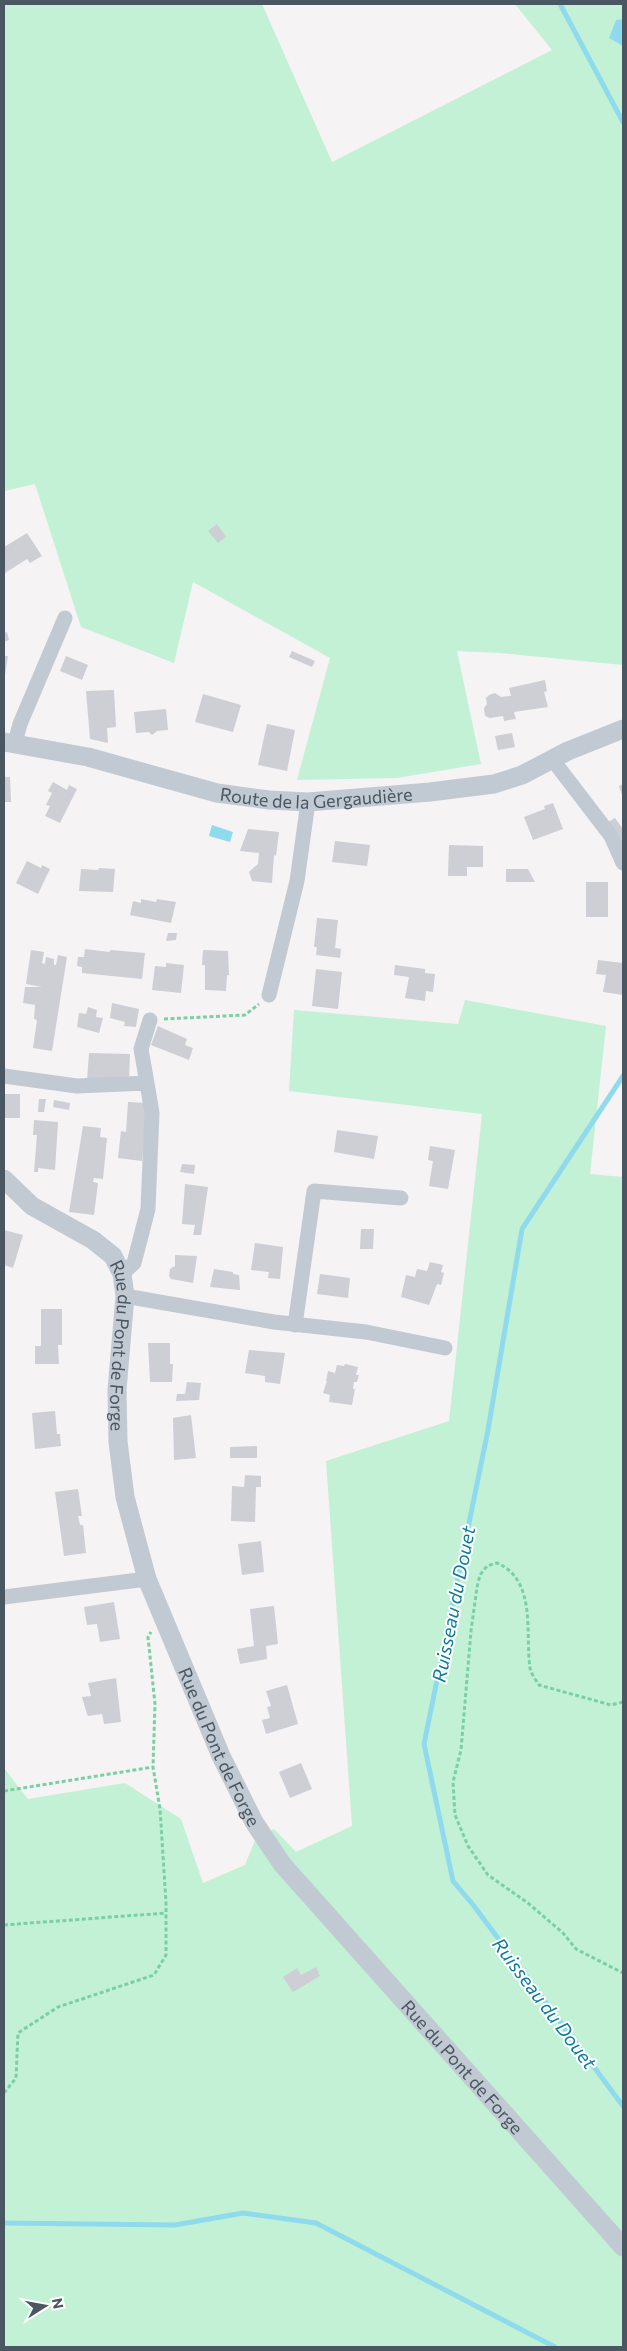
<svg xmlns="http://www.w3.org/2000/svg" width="627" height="2351" viewBox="0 0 627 2351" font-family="Commissioner,sans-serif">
  <rect width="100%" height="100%" fill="#f5f3f3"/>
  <!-- green -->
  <path fill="#c3f1d5" d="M4 4H262L332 162 552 50 515 4H623V665L500 653 457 651 481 764 397 778 297 780 330 658 193 582 174 663 81 627 35 484 4 491Z
    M465 1000 606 1026 590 1174 623 1177V2347H4V1768L28 1799 125 1783 181 1819 203 1883 245 1865 256 1838 274 1829 296 1852 352 1826 326 1461 449 1421 482 1114 289 1091 294 1010 458 1024Z"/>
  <!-- water -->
  <path fill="#90daee" d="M623 19V46L609 38 616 20Z
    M212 825 233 832 230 842 209 836Z"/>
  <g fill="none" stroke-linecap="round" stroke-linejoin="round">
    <!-- stream -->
    <path stroke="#90daee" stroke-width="5" d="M560 4 623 122
      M623 1076 522 1229 488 1430 424 1744 453 1881 474 1906 623 2106
      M4 2223 175 2225 243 2213 316 2223 555 2347"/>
  </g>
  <!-- building -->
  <path fill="#cdcfd5" d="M217 524 226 537 218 543 208 531Z
    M27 533 42 556 30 563 27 559 5 573 4 547Z
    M7 632 9 640 4 642V633Z
    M292 651 315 661 312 667 289 657Z
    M4 656H8L5 675 4 674Z
    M66 656 88 665 82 680 60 671Z
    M545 680 547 691 544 692 548 707 514 712 516 719 504 721 503 716 490 718 485 716 484 708 487 704 486 698 489 695 495 693 501 697 511 696 509 688Z
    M114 690 116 727 107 728 108 743 90 739 86 691Z
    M203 694 241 705 233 732 195 722Z
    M166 709 168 730 157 731 152 735 149 732 136 733 134 712Z
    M267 724 295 730 287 771 258 765Z
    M512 733 515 747 498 750 495 736Z
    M4 777H10L11 802H4Z
    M53 782 67 790 69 785 77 789 60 823 45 816 50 806 46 805 52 793 48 791Z
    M623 784V798L619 786Z
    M553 803 563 829 533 840 524 817 545 809 544 806Z
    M615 818 623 829V847L608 822Z
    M248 829 279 832 276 856 274 855 272 883 252 881 249 872 258 864 259 853 240 851Z
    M335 841 370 845 367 866 332 862Z
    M449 845 483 846V867H467V876H448Z
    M27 861 41 868 42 865 50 869 38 894 16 883Z
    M99 868 115 869 113 892 79 891 81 869 98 870Z
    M506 869H528L535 882H506Z
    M586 882H608V917H586Z
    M141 899 156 902 157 899 176 902 171 923 130 915 133 901 141 903Z
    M317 918 338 920 335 948 341 949 340 958 316 955 317 947H314Z
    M168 933H177L176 940 166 941Z
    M85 949 109 952 111 950 145 953 142 979 82 973V967L77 966 78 957H84Z
    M31 950 44 952 42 963 45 964 46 957 54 959V965H56L58 955 67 957 52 1051 33 1048 37 1020 34 1019 35 1005 23 1003 25 987H42L26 984Z
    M203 950 228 951 229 975H227L226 991 205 990V965H202Z
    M598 960 623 963V995L603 992 606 975 596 974Z
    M166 963 184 965 181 993 152 990 155 966 166 967Z
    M395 965 425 969V973L435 974 433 992 426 991 425 1001 405 998 409 977 394 975Z
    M316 969 342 972 338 1009 312 1006Z
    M112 1003 139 1009 136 1027 124 1026 125 1022 110 1018Z
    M88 1007 97 1010 96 1017 103 1018 99 1033 77 1027 79 1013 86 1014Z
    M158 1026 187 1039 185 1045 193 1048 189 1060 151 1045Z
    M89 1053 130 1054 129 1081 87 1080Z
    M4 1094H20V1118H4Z
    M39 1099H46L44 1112H38Z
    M54 1100 70 1103 69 1110 53 1107Z
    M128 1102 147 1103 142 1161 118 1158 121 1131 126 1132Z
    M34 1120 58 1122 55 1170 38 1168V1172H34L37 1135H33Z
    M83 1126 101 1128 100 1137 107 1138 103 1179 94 1178 93 1182 98 1183 94 1215 69 1212Z
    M337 1130 378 1136 374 1159 334 1152Z
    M430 1146 455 1150 448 1189 429 1186 433 1161 428 1160Z
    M182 1164 195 1165 194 1174 180 1172Z
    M185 1184 208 1187 201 1235H193L195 1225 182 1224Z
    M361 1229H374L373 1249H360Z
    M4 1230 23 1235 13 1268 4 1265Z
    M255 1243 283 1247 280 1279 268 1278 269 1272 251 1270Z
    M175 1255 197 1256 193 1283 171 1279 169 1276 170 1269 175 1266Z
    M430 1262 443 1265 441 1272 444 1273 441 1285 437 1284 429 1305 401 1297 406 1275 415 1277 417 1269 427 1271Z
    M214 1269 233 1272V1274L239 1275 240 1290 210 1287Z
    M320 1274 350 1278 348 1298 317 1294Z
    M41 1309H62V1345H58L59 1364H35V1346H41Z
    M148 1343H170V1364H173L172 1382H150Z
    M249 1350 285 1353 280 1384 265 1382V1376L245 1373Z
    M345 1364 358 1367 356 1375H359L357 1382H354L353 1389H355L352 1405 329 1402 330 1395 323 1393 327 1381H326L328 1371 335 1373 337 1365 344 1366Z
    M187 1382 201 1383 199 1400 176 1401 177 1394H185Z
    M55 1411 57 1434H60L61 1446 35 1449 32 1413Z
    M191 1415 196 1458 174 1460 173 1418Z
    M257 1446V1458H230V1447Z
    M245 1475 261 1476V1487H256L255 1522 231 1521 232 1486 244 1487Z
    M78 1489 82 1516H78L80 1525H83L86 1553 64 1556 55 1492Z
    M261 1541 264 1572 242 1575 238 1544Z
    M114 1602 120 1639 100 1642 97 1624 87 1625 84 1607Z
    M274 1606 278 1644 266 1646 267 1659 240 1664 237 1649 254 1646 250 1609Z
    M116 1678 121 1722 104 1724 102 1714 88 1716 87 1714 82 1697 91 1696 88 1683Z
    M287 1685 298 1724 266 1734 262 1720 270 1718 267 1707 271 1706 266 1691Z
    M301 1763 312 1789 290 1798 279 1772Z
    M316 1967 320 1976 293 1992 283 1977 297 1968 301 1975Z"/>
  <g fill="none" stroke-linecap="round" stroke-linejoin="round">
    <!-- path -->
    <path stroke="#7ad0a6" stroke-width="3" stroke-dasharray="4 2.5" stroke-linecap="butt" d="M164 1019 245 1015 259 1004
      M623 1702 611 1705 539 1685C536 1680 531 1674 530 1668 525 1633 537 1580 497 1563L487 1566 480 1575 477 1587 471 1631 461 1750 453 1782 455 1815 468 1846 488 1875 528 1903 563 1933 576 1949 623 1973
      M4 1791 153 1767
      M4 1925 166 1913
      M4 2093 16 2078 18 2033 58 2007 154 1975 166 1955V1902L160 1809 153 1767 155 1704 148 1637 151 1632"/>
    <!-- minor -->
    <path stroke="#c1cad2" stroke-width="15" d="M15 743 20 724 65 618
      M552 759 611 836 623 863
      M269 995 297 881 308 802
      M4 1076 77 1086 147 1083 152 1113 148 1209 134 1263 122 1274
      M147 1083 141 1049 150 1020
      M125 1296 274 1322 366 1332 445 1348
      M295 1325 314 1191 401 1198
      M4 1597 147 1579"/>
    <!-- tertiary -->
    <g stroke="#c1cad2" stroke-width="19">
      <path id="s1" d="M4 742 88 757 217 793 269 800 308 802 430 792 494 784 522 775 568 751 623 729"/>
      <path id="s2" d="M4 1179 32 1206 93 1240 113 1256 122 1274 125 1296 117 1390 118 1442 125 1497 147 1579 221 1756 254 1822 282 1864 623 2247"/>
    </g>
  </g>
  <g text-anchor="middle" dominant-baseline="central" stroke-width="4" stroke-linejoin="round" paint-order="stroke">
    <!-- street labels -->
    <g font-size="18" fill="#4a5661" stroke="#fff">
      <text stroke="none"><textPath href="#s1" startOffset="319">Route de la Gergaudière</textPath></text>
      <text stroke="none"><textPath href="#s2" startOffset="226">Rue du Pont de Forge</textPath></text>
      <text stroke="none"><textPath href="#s2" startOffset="646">Rue du Pont de Forge</textPath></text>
      <text stroke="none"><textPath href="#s2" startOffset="1051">Rue du Pont de Forge</textPath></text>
    </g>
    <!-- water labels -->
    <g font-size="19" font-style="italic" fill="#0c7c9b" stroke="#fff">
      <text transform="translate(453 1604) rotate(-79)">Ruisseau du Douet</text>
      <text transform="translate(545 2003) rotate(53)">Ruisseau du Douet</text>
    </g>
  </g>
  <!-- border -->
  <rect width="627" height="2351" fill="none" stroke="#4a5661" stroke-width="10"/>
  <!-- north arrow -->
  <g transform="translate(45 2306) rotate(79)" stroke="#ffffff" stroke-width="4" paint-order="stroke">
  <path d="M0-4L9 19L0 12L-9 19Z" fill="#4a5661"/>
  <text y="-8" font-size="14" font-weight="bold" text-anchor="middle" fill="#4a5661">N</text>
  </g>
</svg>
